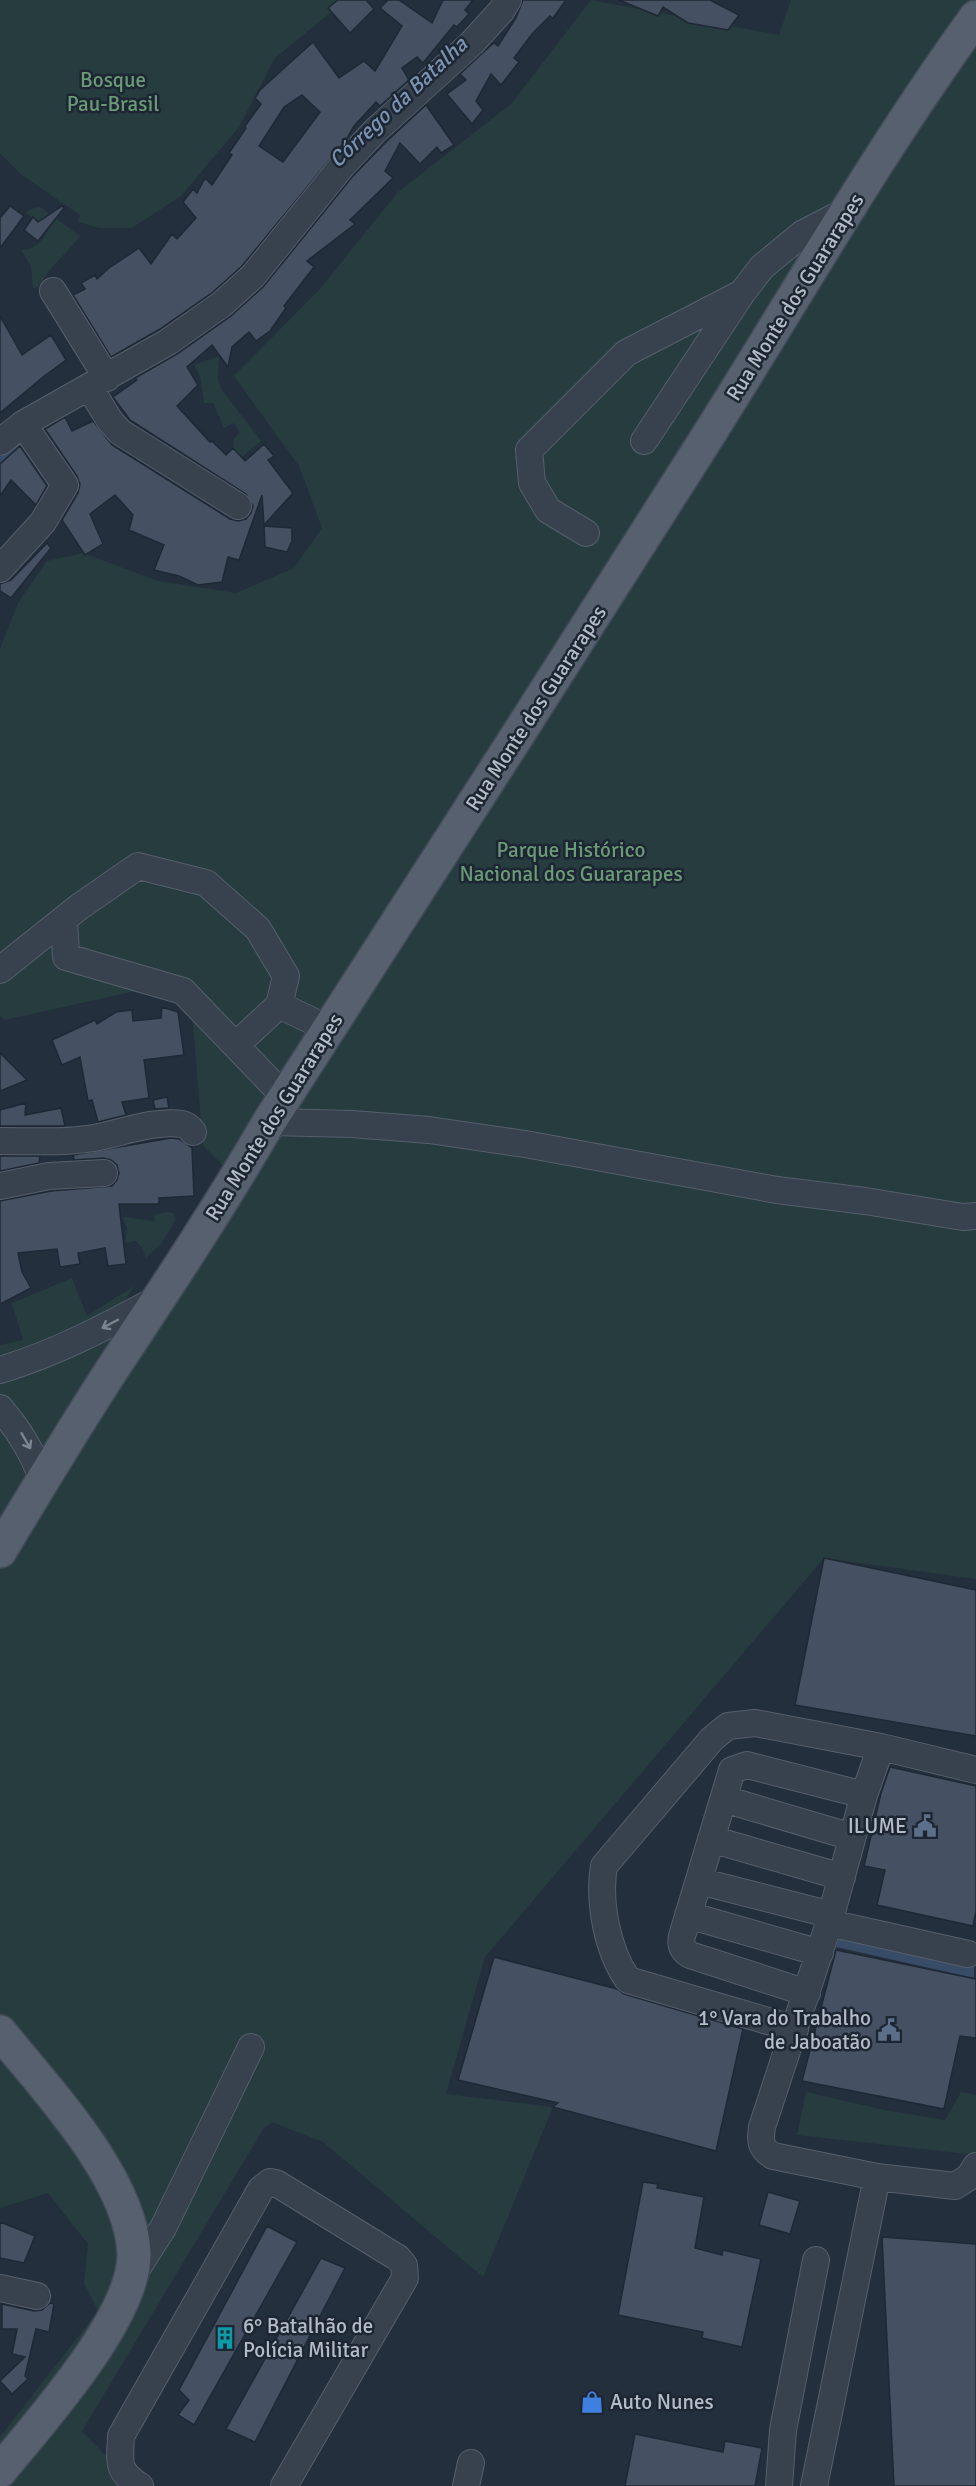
<svg xmlns="http://www.w3.org/2000/svg" width="976" height="2486" viewBox="0 0 976 2486" font-family="Signika,sans-serif">
  <rect width="100%" height="100%" fill="#242f3e"/>
  <!-- green -->
  <path fill="#263c3f" d="M0 0H346L275 58 239 127 181 196 132 228H100L78 222 80 215 22 175 0 153Z
    M591 0 779 35 791 0H976V1579L824 1558 485 1957 446 2094 553 2107 483 2277 323 2142 272 2122 264 2128 82 2431 135 2486H0V2437L98 2311 84 2283 88 2244 48 2193 0 2208V1365L12 1357 0 1354V1345L23 1340 12 1303 72 1278 87 1316 134 1286 109 1325 162 1296 234 1177 203 1145 191 1000 136 991 5 1020 0 1016V649L18 603 47 561 83 553 158 581 236 593 294 568 322 528 299 466 234 376 319 290 398 192 511 104Z
    M39 206 80 236C66 254 49 267 39 287L33 288 31 266 21 250C34 250 46 239 49 227L42 219 38 222 25 212Z
    M219 356 218 380 222 390 261 441 242 457 233 448 234 439 240 432 234 423 224 428 213 403H204L200 376 194 365Z
    M166 1212 173 1213 176 1219 161 1244 146 1258 143 1249 136 1241 125 1243 127 1228 123 1217 155 1221 154 1215Z
    M806 2092 884 2110 945 2120 961 2092 976 2095V2155L797 2135Z"/>
  <!-- water -->
  <path fill="#394c67" d="M840 1933 974 1963V1978L836 1947Z"/>
  <g fill="none" stroke-linecap="round" stroke-linejoin="round">
    <!-- stream -->
    <path stroke="#394c67" stroke-width="5" d="M0 460 27 439"/>
  </g>
  <!-- building -->
  <path fill="#455162" stroke="#1f2835" stroke-width="1.5" fill-rule="evenodd" d="M338 0H366L374 9 350 33 328 8Z
    M388 0H399L432 23 443 0H473L465 10 469 14 457 27 454 25 423 63 417 57 402 68 409 80 380 106 376 102 354 126 346 140 242 266 213 292 160 329 111 357 73 295 85 289 81 283 95 275 97 279 109 268 139 248 151 264 172 234 177 239 196 218 183 202 193 189 197 193 205 178 212 185 232 155 229 153 246 128 245 126 261 104 255 98 260 90 313 42 339 78 364 61 375 71 402 26 380 8ZM302 95 320 112 283 162 259 146 284 107Z
    M523 0H566L553 18 550 16 532 34 514 58 519 62 501 85 491 74 476 101 483 110 472 124 447 94 466 80 460 74 489 47 494 43 498 46 516 18Z
    M619 0H710L739 15 728 30 688 23 663 7 658 16Z
    M426 105 454 145 441 153 437 147 420 164 400 143 385 171 393 178 350 220 355 224 307 261 314 267 284 306 286 308 270 331 256 341 249 332 232 347 228 367 212 345 187 367 198 385 177 406 210 442 212 441 226 455 233 448 245 461 264 444 274 456 268 460 293 493 264 525 262 495 239 560 228 557 222 582 198 585 179 576 154 570 164 545 129 530 133 515 115 495 90 514 103 544 85 555 62 520 78 493 80 484 77 476 45 429 65 417 72 431 93 421 112 445 230 519 238 521 246 519 251 513 253 506 246 494 130 420 113 397 137 380 135 378 177 354 231 316 263 287 353 176 386 142Z
    M10 206 24 216 0 248V218Z
    M62 206 64 208 38 241 24 230 33 217 38 222Z
    M0 316 22 355 51 335 66 360 43 377 0 413Z
    M20 446 47 486 36 505 11 480 0 496V464Z
    M264 526 292 528V541L287 552 265 547Z
    M47 543 51 548 11 598 0 591V584L11 580Z
    M162 1007 178 1012 184 1055 144 1060 149 1098 122 1102 126 1115 98 1122 92 1100 88 1101 80 1057 62 1065 52 1040 95 1020 97 1024 116 1012 132 1010 133 1021 161 1018Z
    M0 1053 27 1080 0 1091Z
    M167 1097 169 1108 155 1109 153 1100Z
    M26 1103 25 1115 61 1108 65 1126H0V1110Z
    M171 1138 179 1139 192 1148 194 1196 159 1198V1204H119L126 1264 108 1266 105 1248 78 1253 80 1264 60 1267 57 1249 18 1253 22 1272 31 1288 0 1304V1201L51 1191 112 1186 117 1180 119 1173 117 1165 111 1160 103 1158 74 1160 73 1155Z
    M0 1156H40L39 1163 0 1171Z
    M824 1558 976 1590V1736L795 1705Z
    M890 1767 976 1786V1911L973 1926 877 1905 885 1870 864 1866 881 1793Z
    M836 1950 976 1979V2038L960 2036 944 2109 802 2081Z
    M494 1957 617 1989 624 1994 743 2029 716 2151 553 2107 558 2103 458 2080Z
    M643 2182 658 2184 657 2188 704 2197 695 2248 722 2255 723 2250 761 2259 742 2347 702 2338 703 2332 618 2315Z
    M768 2192 800 2201 790 2234 759 2225Z
    M0 2222 35 2236 24 2263 0 2258Z
    M267 2226 297 2242 194 2425 178 2415 189 2400 179 2390Z
    M882 2237 976 2244V2486H894Z
    M321 2258 345 2268 255 2442 226 2429Z
    M50 2303 54 2304 49 2332 36 2329 25 2376 28 2379 12 2394 0 2381 25 2357 12 2354 17 2329H2V2304L34 2311 42 2310Z
    M635 2434 723 2452 725 2441 762 2448 755 2486H625Z"/>
  <g fill="none" stroke-linecap="round" stroke-linejoin="round">
    <!-- minor casing -->
    <g stroke="#565f6c" stroke-width="28">
      <path id="minor" d="M53 291 107 378
        M90 388 110 421 120 432 238 506
        M644 441 742 293 762 267 802 234 850 209
        M0 442 23 424 168 342 222 304 253 276 342 166 375 131 472 43 501 11 508 0
        M586 533 548 510 532 483 529 450 626 353 742 293
        M0 569 43 522 65 485 23 424
        M64 919 66 957 183 991 285 1097
        M0 970 79 907 138 866 206 883 258 929 286 976 279 1005 329 1029
        M236 1045 279 1005
        M269 1122 352 1124 429 1130 525 1144 777 1190 865 1201 963 1217 976 1216
        M0 1141C32 1141 62 1143 94 1138 122 1133 153 1120 182 1124 187 1125 190 1128 193 1132
        M0 1186 49 1176 104 1173
        M0 1370C57 1353 107 1326 159 1298
        M0 1408C20 1431 32 1452 43 1480
        M724 1799 852 1837
        M711 1839 842 1877
        M699 1881 832 1915
        M688 1915 820 1953
        M829 1923 968 1954
        M807 1993 690 1955C682 1950 680 1945 682 1936L732 1770 747 1765 864 1795
        M795 2029 628 1980C607 1950 598 1901 604 1866L712 1739 728 1726 755 1723 881 1747 976 1770
        M877 2177 955 2186 969 2177 976 2166
        M131 2278 163 2228 251 2047
        M0 2288 37 2296
        M140 2486C116 2471 120 2462 121 2436L261 2189 270 2182 276 2183 398 2258 404 2265 405 2278 284 2486
        M466 2486 471 2463
        M779 2486 783 2430 816 2260
        M814 2486 877 2177 773 2156C760 2148 760 2141 762 2127L829 1923 864 1795 881 1747"/>
    </g>
    <!-- major casing -->
    <g stroke="#414a57" stroke-width="36">
      <path id="major" d="M0 1551C38 1488 75 1426 115 1365 168 1285 221 1205 269 1122 415 894 562 668 706 439 795 298 878 152 976 17
        M0 2032C46 2089 130 2177 134 2252 137 2315 39 2423 0 2471"/>
    </g>
    <!-- minor -->
    <use href="#minor" stroke="#38414e" stroke-width="26"/>
    <!-- major -->
    <use href="#major" stroke="#56606e" stroke-width="33"/>
  </g>
  <!-- one-way arrows -->
  <defs><path id="oneway-shaft" d="M-6 0H5M1.5-3L5.5 0L1.5 3" fill="none" stroke-width="1.6" stroke-linecap="round" stroke-linejoin="round" transform="scale(1.5)"/></defs>
  <g stroke="#7c8592">
    <use href="#oneway-shaft" transform="translate(110 1324) rotate(152)"/>
    <use href="#oneway-shaft" transform="translate(26 1441) rotate(60)"/>
  </g>
  <!-- icons -->
  <defs>
    <g id="civic-bare" transform="scale(1.8)"><path d="M-.6-6.5H3V-4.5H.6V-3L4-1V1h2V6H-6V1h2V-1L-.6-3ZM-1.2 2.5V6h2.4V2.5Z" fill="#5c6f8a" stroke="#1d2633" stroke-width="2.5" paint-order="stroke"/></g>
    <g id="building-bare" transform="scale(1.8)"><path d="M-4-6H4V6H1V3H-1V6H-4ZM-2.5-4.3h1.7v1.8h-1.7ZM.8-4.3h1.7v1.8H.8ZM-2.5-1h1.7V.8h-1.7ZM.8-1h1.7V.8H.8Z" fill="#0f9aa8" stroke="#1d2633" stroke-width="2.5" paint-order="stroke"/></g>
    <g id="shop-bare" transform="scale(1.8)"><path d="M-5-2.5h2.3a2.7 3.5 0 0 1 5.4 0H5L5.5 6h-11ZM-1.5-2.5h3a1.5 2.3 0 0 0-3 0Z" fill="#3f7fe0" stroke="#1d2633" stroke-width="2.5" paint-order="stroke"/></g>
  </defs>
  <g fill-rule="evenodd">
    <use href="#civic-bare" x="925" y="1826"/>
    <use href="#civic-bare" x="889" y="2030"/>
    <use href="#building-bare" x="225" y="2338"/>
    <use href="#shop-bare" x="592" y="2402"/>
  </g>
  <g text-anchor="middle" dominant-baseline="central" stroke-width="5" stroke-linejoin="round" paint-order="stroke">
    <!-- park labels -->
    <g font-size="21" fill="#6b9a76" stroke="#1d2633">
      <text x="113" y="80">Bosque<tspan x="113" dy="24">Pau-Brasil</tspan></text>
      <text x="571" y="850">Parque Histórico<tspan x="571" dy="24">Nacional dos Guararapes</tspan></text>
    </g>
    <!-- street labels -->
    <g font-size="21" fill="#b4bcc9" stroke="#1d2633">
      <text transform="translate(795 297) rotate(-58)">Rua Monte dos Guararapes</text>
      <text transform="translate(536 708) rotate(-57)">Rua Monte dos Guararapes</text>
      <text transform="translate(274 1117) rotate(-58)">Rua Monte dos Guararapes</text>
    </g>
    <!-- poi labels -->
    <g font-size="21" fill="#b4bcc9" stroke="#1d2633" text-anchor="end">
      <text x="907" y="1826">ILUME</text>
      <text x="871" y="2018">1° Vara do Trabalho<tspan x="871" dy="24">de Jaboatão</tspan></text>
      <text x="243" y="2326" text-anchor="start">6° Batalhão de<tspan x="243" dy="24">Polícia Militar</tspan></text>
      <text x="610" y="2402" text-anchor="start">Auto Nunes</text>
    </g>
    <!-- water labels -->
    <g font-size="22" font-style="italic" fill="#7c92b1" stroke="#1d2633">
      <text transform="translate(398 102) rotate(-43)">Córrego da Batalha</text>
    </g>
  </g>
</svg>
